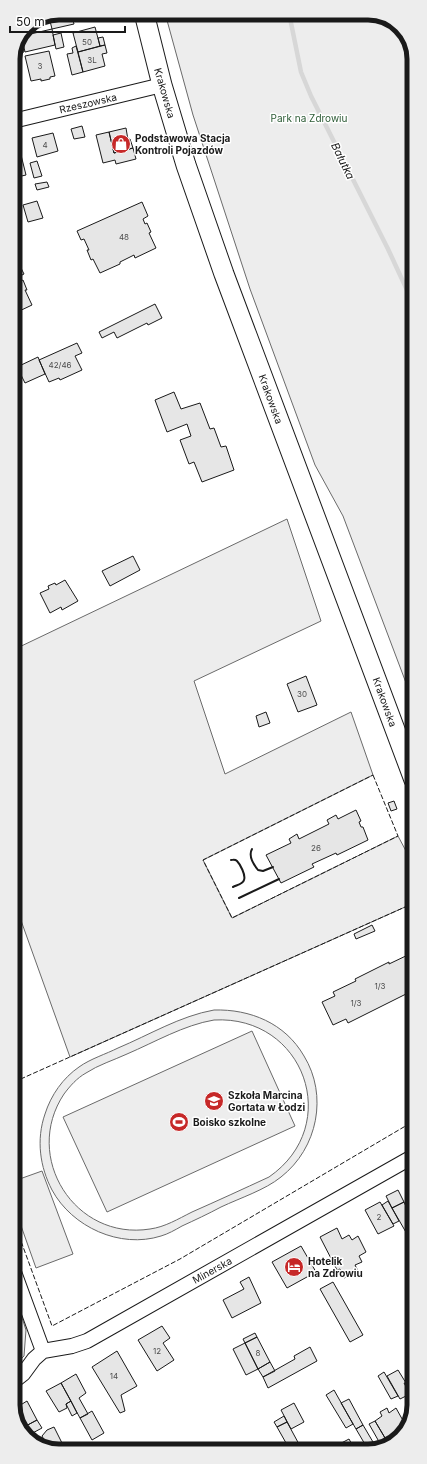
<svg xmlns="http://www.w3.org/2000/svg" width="427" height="1464" viewBox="0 0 427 1464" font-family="Inter,sans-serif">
  <rect width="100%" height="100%" fill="#fff"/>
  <!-- green -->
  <path fill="#ededed" stroke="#6a6a6a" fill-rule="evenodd" d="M165 13H374L399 24 413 50 414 704 343 516 315 465 250 289 193 115Z
    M287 519 321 621 194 681 225 774 351 712 373 775 203 860 232 918 398 836 414 866V903L70 1057 14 901 13 650Z
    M214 1010C250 1009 285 1023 304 1056 328 1095 318 1148 281 1177 265 1190 240 1198 221 1207 208 1214 195 1220 182 1226 175 1230 168 1234 161 1236 120 1249 72 1227 52 1190 40 1167 36 1140 45 1114 51 1095 63 1078 79 1067 90 1059 106 1054 118 1048 149 1035 180 1016 214 1010ZM214 1020C304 1015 344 1125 269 1177 243 1189 217 1201 192 1212 178 1219 165 1227 150 1229 75 1241 22 1157 64 1094 70 1086 77 1078 86 1073 98 1065 114 1060 127 1054 155 1042 184 1025 214 1020Z
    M252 1031 295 1126 107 1212 63 1117Z
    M42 1171 73 1254 36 1268 14 1206V1181Z
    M14 1293 26 1330 24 1356 14 1366Z"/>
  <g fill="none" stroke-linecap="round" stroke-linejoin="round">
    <!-- stream -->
    <path stroke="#d7d7d7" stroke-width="4.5" d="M289 13 301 72 311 96 388 249 413 303"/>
  </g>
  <!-- building -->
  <path fill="#e6e6e6" stroke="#1a1a1a" d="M64 13H71L74 24 52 29 49 17 57 14Z
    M95 27 100 46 78 52 73 33Z
    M52 29 55 45 25 52 22 38V36Z
    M61 33 64 47 56 49 53 35Z
    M103 37 105 45 100 46 98 38Z
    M21 39 24 52 15 54Z
    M105 45 107 53 102 54 105 66 83 72 78 52Z
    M76 46 83 72 72 75 67 54 73 53 72 48Z
    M49 51 55 76 50 77V79L41 81V79L31 81 25 56Z
    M82 126 85 137 74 139 71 129Z
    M126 128 128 140 130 139 133 148 114 153 109 132Z
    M109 132 114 153 133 148 136 159 116 164 115 160 103 163 96 135Z
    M53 133 58 151 37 157 32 138Z
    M21 155 26 175 13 178V156Z
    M37 161 42 176 34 178 30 163Z
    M47 182 49 187 37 190 35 184Z
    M37 201 43 218 28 222 23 205Z
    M142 202 148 216 143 219 145 224 147 223 151 232 149 233 156 248 135 258 134 255 120 262V264L100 273 93 259 91 260 87 250H89L84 239 81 240 77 231Z
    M17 260 24 274 18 277 21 281 23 280 27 290H25L32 305 13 314V262Z
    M155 304 162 318 148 325 147 323 117 338 114 332 102 338 99 332Z
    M77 343 82 353 75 356 82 370 60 380 59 378 49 382 39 360Z
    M38 357 45 374 25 383 17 367Z
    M174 392 181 409 200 403 210 429 214 428 221 447 226 446 234 470 202 482 194 462 189 464 180 440 191 436 187 424 167 432 155 400Z
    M133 556 140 570 110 586 102 571Z
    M65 580 78 601 62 610 61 607 50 613 40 593 49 589 48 586 55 583 56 585Z
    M306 676 317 705 298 712 287 684Z
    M266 712 270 723 259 727 256 716Z
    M394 801 397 809 391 811 388 803Z
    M356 810 361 821 359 822 361 827H363L368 840 337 855 336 853 312 864 314 867 281 883 266 855 291 843 289 839 297 834 299 839 329 824 327 820 336 815 338 819Z
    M372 925 375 931 356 939 354 934Z
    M412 953 414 956V990L348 1023 346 1019 333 1025 322 1002 335 996 333 992 356 981 355 979 389 962V964Z
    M398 1190 404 1202 392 1208 386 1196Z
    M388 1201 399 1221 393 1224 382 1205Z
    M380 1202 394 1226 378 1234 365 1210Z
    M404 1202 408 1211 414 1208V1216L411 1218 414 1223V1240L411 1241 392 1208Z
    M337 1228 342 1239 349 1235 352 1240 358 1236 366 1252 359 1256 362 1262 355 1265 358 1271 344 1278 340 1269 337 1270 320 1237Z
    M301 1246 316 1272 287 1288 272 1262Z
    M249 1277 261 1303 232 1318 223 1300 244 1289 240 1282Z
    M333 1282 363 1335 350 1342 320 1289Z
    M162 1326 170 1338 163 1343 174 1360 157 1371 138 1340Z
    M255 1333 257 1337 245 1343 243 1339Z
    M257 1337 270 1362 258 1369 245 1343Z
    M245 1343 258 1369 246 1375 233 1349Z
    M310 1347 317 1361 268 1388 263 1377 295 1359 294 1356Z
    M117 1351 137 1386 121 1395 125 1411 120 1413 92 1367Z
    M270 1362 275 1371 263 1377 258 1369Z
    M398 1370 406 1383H404L410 1394 400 1399 387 1376Z
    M384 1372 398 1396 391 1399 378 1376Z
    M76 1374 86 1393 79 1398 88 1414 80 1418 61 1383Z
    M61 1383 71 1401 66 1404 67 1408 59 1412 46 1391Z
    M334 1390 353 1424 346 1428 326 1395Z
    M349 1399 363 1425 356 1429 341 1403Z
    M27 1401 37 1420 22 1428 14 1414V1409Z
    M71 1401 77 1413 72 1416 66 1404Z
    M294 1403 304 1422 291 1429 281 1410Z
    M387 1408 389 1413 396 1408 406 1426 403 1435 388 1443 375 1421 382 1416 380 1412Z
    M92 1411 104 1433 92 1440 80 1418Z
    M284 1416 287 1422 277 1427 274 1422Z
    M37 1420 42 1428 27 1436 22 1428Z
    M375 1421 388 1443 382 1447 369 1424Z
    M287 1422 300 1446 293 1450H290L277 1427Z
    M363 1425 373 1442 366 1446 356 1429Z
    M54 1427 66 1451H55L48 1448 42 1436 47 1430Z
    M349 1439 355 1450H328Z
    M278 1444 282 1450H269L268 1449Z"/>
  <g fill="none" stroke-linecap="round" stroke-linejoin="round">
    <!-- minor casing -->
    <g stroke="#1a1a1a" stroke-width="16">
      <path id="minor" d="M13 121 162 85
        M14 1272 43 1351
        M14 1381 23 1374 34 1359 43 1351 72 1346 87 1341 414 1156"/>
    </g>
    <!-- secondary casing -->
    <g stroke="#1a1a1a" stroke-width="21">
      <path id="secondary" d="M144 13 162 85 186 165 224 274 414 780"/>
    </g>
    <!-- minor -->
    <use href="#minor" stroke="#fff" stroke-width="14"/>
    <!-- secondary -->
    <use href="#secondary" stroke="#fff" stroke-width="19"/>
    <!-- fence -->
    <path stroke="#1a1a1a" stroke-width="1" stroke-dasharray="5 2" stroke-linecap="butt" d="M373 775 398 836 232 918 203 860Z
      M14 1082 414 903
      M14 1222 52 1326 180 1259 414 1121"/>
    <!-- wall -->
    <path stroke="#1a1a1a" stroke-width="2" d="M252 849C248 856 254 865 258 870L263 871 273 867
      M231 860C233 860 235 859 237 861 240 864 246 875 244 880 243 884 237 885 233 887
      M239 898 279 879"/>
  </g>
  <!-- icons -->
  <defs>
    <g id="shop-disc" transform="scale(1)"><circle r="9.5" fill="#c62828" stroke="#fff"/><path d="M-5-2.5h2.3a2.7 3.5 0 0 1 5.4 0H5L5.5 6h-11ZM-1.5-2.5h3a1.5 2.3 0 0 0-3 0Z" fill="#fff"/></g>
    <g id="school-disc" transform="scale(1)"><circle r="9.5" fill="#c62828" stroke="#fff"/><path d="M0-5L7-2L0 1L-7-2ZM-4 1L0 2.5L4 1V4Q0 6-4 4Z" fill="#fff"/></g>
    <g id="stadium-disc" transform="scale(1)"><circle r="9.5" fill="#c62828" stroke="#fff"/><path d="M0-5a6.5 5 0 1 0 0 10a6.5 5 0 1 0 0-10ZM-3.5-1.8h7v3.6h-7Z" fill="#fff"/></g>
    <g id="hotel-disc" transform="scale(1)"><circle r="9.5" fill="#c62828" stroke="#fff"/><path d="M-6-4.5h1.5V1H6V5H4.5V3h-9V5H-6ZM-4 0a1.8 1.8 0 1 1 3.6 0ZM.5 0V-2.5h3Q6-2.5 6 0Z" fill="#fff"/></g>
  </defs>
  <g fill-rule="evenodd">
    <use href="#shop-disc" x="121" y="144"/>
    <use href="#school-disc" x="214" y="1101"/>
    <use href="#stadium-disc" x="179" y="1122"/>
    <use href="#hotel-disc" x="294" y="1267"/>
  </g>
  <g text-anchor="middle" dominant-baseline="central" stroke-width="3" stroke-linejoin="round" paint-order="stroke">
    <!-- number labels -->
    <g font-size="8" fill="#4d4d4d">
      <text x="87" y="42">50</text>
      <text x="92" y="60">3L</text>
      <text x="40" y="66">3</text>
      <text x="45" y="145">4</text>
      <text x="124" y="237">48</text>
      <text x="60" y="365">42/46</text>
      <text x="302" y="694">30</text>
      <text x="316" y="848">26</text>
      <text x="380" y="986">1/3</text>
      <text x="356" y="1003">1/3</text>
      <text x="379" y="1217">2</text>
      <text x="157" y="1351">12</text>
      <text x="258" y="1353">8</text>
      <text x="114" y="1376">14</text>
    </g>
    <!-- street labels -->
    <g font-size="10" fill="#1a1a1a" stroke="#fff">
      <text transform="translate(165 93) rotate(74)">Krakowska</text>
      <text transform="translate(88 103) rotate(-13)">Rzeszowska</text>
      <text transform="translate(271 399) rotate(70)">Krakowska</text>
      <text transform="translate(385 702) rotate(70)">Krakowska</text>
      <text transform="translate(212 1270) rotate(-29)">Minerska</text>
    </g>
    <!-- park labels -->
    <g font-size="10" fill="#2b5a34" stroke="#fff">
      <text x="309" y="118">Park na Zdrowiu</text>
    </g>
    <!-- poi labels -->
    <g font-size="10" font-weight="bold" fill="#1a1a1a" stroke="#fff" text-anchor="start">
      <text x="135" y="138">Podstawowa Stacja<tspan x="135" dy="12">Kontroli Pojazdów</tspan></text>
      <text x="228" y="1095">Szkoła Marcina<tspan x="228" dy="12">Gortata w Łodzi</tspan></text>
      <text x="193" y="1122">Boisko szkolne</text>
      <text x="308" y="1261">Hotelik<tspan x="308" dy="12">na Zdrowiu</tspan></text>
    </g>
    <!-- water labels -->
    <g font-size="11" font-style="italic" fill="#1a1a1a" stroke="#fff">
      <text transform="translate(343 161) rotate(64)">Bałutka</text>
    </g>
  </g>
  <!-- crop -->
  <path d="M0 0H427V1464H0ZM59 20H368A39 39 0 0 1 407 59V1405A39 39 0 0 1 368 1444H59A39 39 0 0 1 20 1405V59A39 39 0 0 1 59 20Z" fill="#ededed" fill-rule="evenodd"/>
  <path fill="none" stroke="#1a1a1a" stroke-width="5" d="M59 20H368A39 39 0 0 1 407 59V1405A39 39 0 0 1 368 1444H59A39 39 0 0 1 20 1405V59A39 39 0 0 1 59 20Z"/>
  <!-- scale -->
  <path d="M10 26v6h115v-6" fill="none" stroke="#1a1a1a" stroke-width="2"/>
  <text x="16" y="26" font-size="12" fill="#1a1a1a" stroke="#ffffff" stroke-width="3" paint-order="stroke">50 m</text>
</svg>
